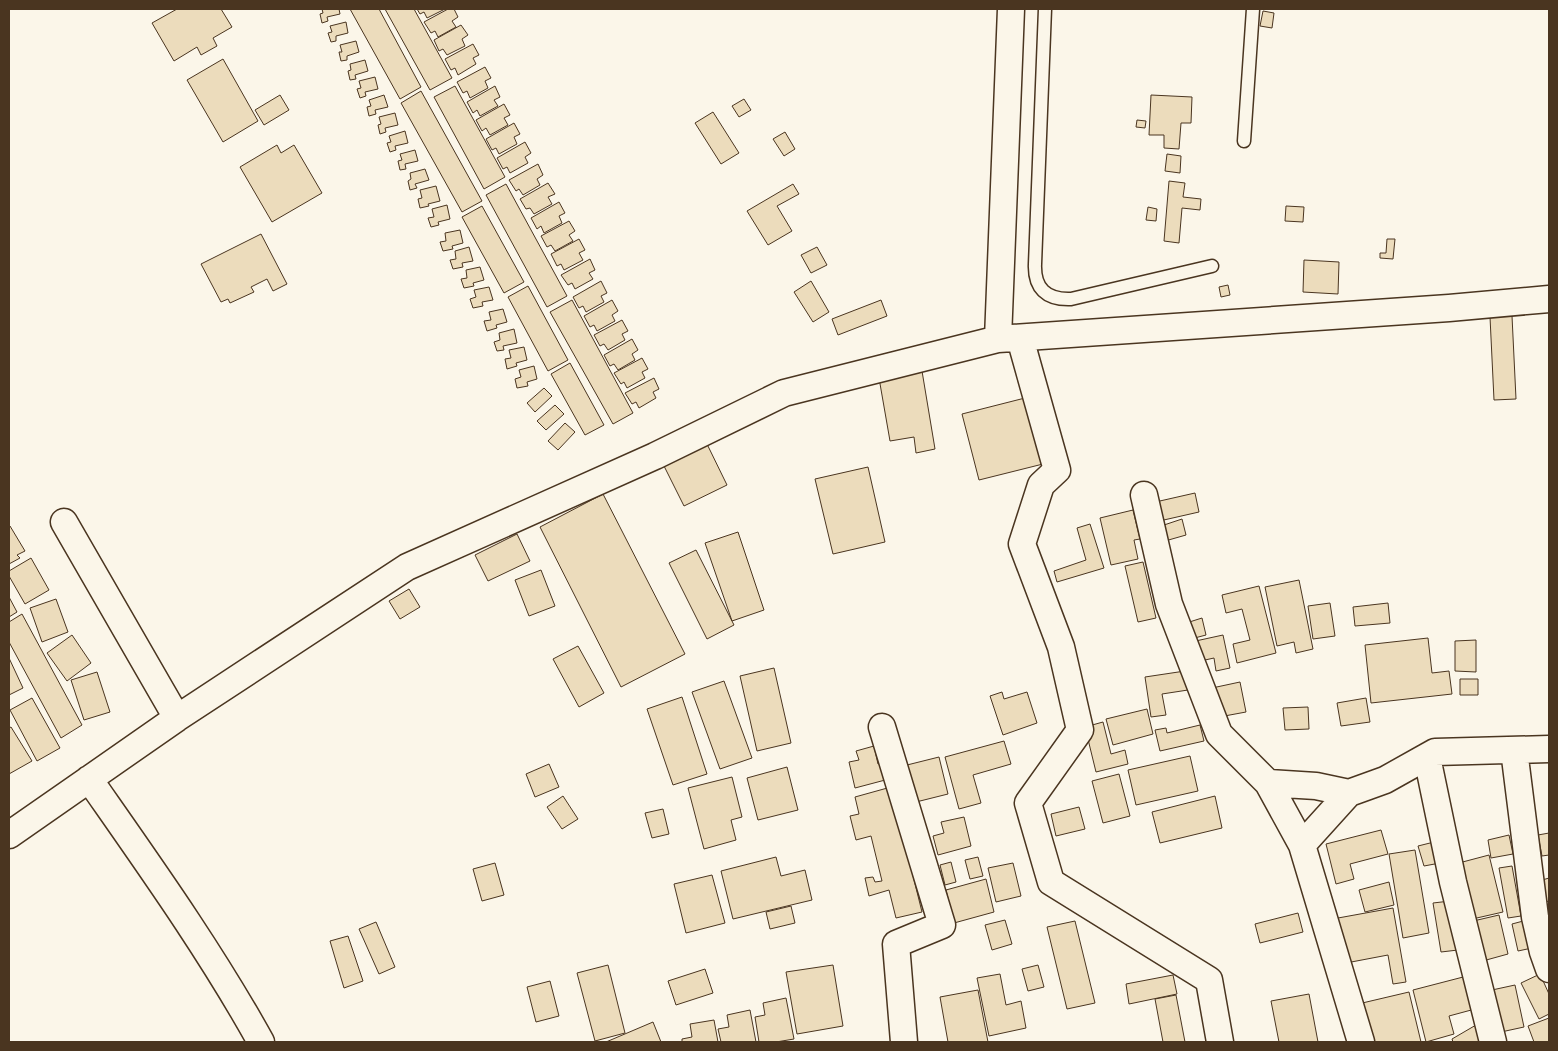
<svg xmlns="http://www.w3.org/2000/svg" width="1558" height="1051" viewBox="0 0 1558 1051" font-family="Inter,sans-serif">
  <rect width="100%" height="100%" fill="#fbf6e9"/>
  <!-- building -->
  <path fill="#ecdcbc" stroke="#4a3520" d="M177 9H221L232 27 213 38 217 46 201 55 197 47 174 61 152 23Z
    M322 9H339L340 14 327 17 328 21 322 23 320 14 323 13Z
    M350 9H379L421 87 400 99Z
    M385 9H414L452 78 430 90Z
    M417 9H445L427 18 424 12 420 14Z
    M448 9H454L458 17 452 21 456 27 438 37 435 31 431 33 424 22Z
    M1263 11 1274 13 1272 28 1260 26Z
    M346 22 348 33 336 36V41L331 42 328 33 332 32 330 26Z
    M461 25 468 35 462 39 465 46 447 55 443 49 439 51 434 40Z
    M356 41 359 52 347 56V60L341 61 339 52H342L340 45Z
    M473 44 479 55 473 58 476 64 458 75 455 68 451 70 445 59Z
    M223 59 258 121 223 142 187 80Z
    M365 60 368 71 355 75 356 79 350 80 348 71 351 70 350 64Z
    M485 67 491 78 485 81 488 88 470 98 467 91 463 93 457 82Z
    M375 77 378 89 365 92 366 96 360 98 357 89 361 88 359 81Z
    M455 86 505 177 484 189 434 97Z
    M495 86 500 97 494 100 498 106 480 116 477 110 473 113 467 102Z
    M421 91 482 201 462 212 401 103Z
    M280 95 289 110 264 125 255 110Z
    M384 95 388 107 375 110 376 114 369 116 367 107 371 106 369 100Z
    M1151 95 1192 97 1191 123H1181L1179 149 1164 148V135H1149Z
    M744 99 751 110 739 117 732 106Z
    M504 104 510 115 504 118 508 125 490 135 486 128 482 131 476 120Z
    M713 112 739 153 721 164 695 123Z
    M395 113 398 125 385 128 386 132 380 134 378 125 381 124 379 117Z
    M1137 120 1146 121 1145 128 1136 127Z
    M514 123 520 134 514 137 517 144 499 154 496 148 492 150 486 139Z
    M405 131 408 143 395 146 396 150 390 152 387 143 391 142 389 136Z
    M785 132 795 149 784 156 773 139Z
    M525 142 531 153 525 157 528 163 510 173 507 167 503 169 497 158Z
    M277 145 281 153 294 145 322 193 272 222 240 167Z
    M415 150 418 161 405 164 406 169 400 170 398 161 402 160 400 154Z
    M1167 154 1181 156 1180 173 1165 171Z
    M538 164 543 175 537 179 540 185 523 195 519 189 516 191 509 180Z
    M425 169 429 180 415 184 417 188 410 190 408 181 411 179 410 173Z
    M1169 181 1185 183 1183 197 1201 199 1200 210 1182 208 1179 243 1164 241Z
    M548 183 555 194 548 197 552 204 534 214 530 208 526 209 520 199Z
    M506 184 567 296 547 307 486 195Z
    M793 184 799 194 777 206 792 231 768 245 747 211Z
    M436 186 440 201 428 204 429 206 420 208 418 199 422 198 420 190Z
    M559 202 565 213 559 216 562 223 544 233 541 226 537 229 531 218Z
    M447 205 450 219 438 222 439 225 431 227 428 218 434 217 432 209Z
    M482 206 524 282 504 293 462 217Z
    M1286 206 1304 207 1303 222 1285 221Z
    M1148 207 1157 209 1156 221 1146 220Z
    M569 221 575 231 569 235 573 241 555 251 551 245 547 247 541 236Z
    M460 230 463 243 452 246 453 249 443 251 440 242 446 241 445 233Z
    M261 234 287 284 273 291 267 279 251 287 254 292 230 303 228 299 221 302 201 264Z
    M579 239 585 250 579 253 583 260 564 270 561 264 557 266 551 254Z
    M1387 239H1395L1393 259 1380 258V253H1386Z
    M469 247 473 261 462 263 463 267 453 269 450 260 456 259 455 251Z
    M817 247 827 265 811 273 801 255Z
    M590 259 595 270 589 273 593 279 575 289 572 283 568 285 561 275Z
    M1304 260 1339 262 1338 294 1303 292Z
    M480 267 484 280 473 283 474 286 464 288 461 279 467 278 466 270Z
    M601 281 607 293 601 296 604 302 586 312 583 306 579 308 573 297Z
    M811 281 829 312 813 322 794 292Z
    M1228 285 1230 295 1221 297 1219 287Z
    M528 286 568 360 548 371 508 297Z
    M489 287 493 300 482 302 483 306 473 308 470 299 476 297 474 290Z
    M572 300 633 413 613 424 550 312Z
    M612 300 618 311 612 315 615 321 597 331 594 325 590 327 584 316Z
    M881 300 887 316 838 335 832 319Z
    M503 309 507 322 496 325 497 328 487 331 484 321 491 320 489 312Z
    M1512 316 1516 399 1494 400 1490 317Z
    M622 320 628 331 622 334 625 340 608 350 604 344 600 346 594 335Z
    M514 329 517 343 503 346 504 350 497 351 494 342 500 340 499 333Z
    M632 339 638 350 632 354 635 360 618 370 614 364 610 366 604 355Z
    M524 347 527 360 516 363 517 366 507 369 505 359 511 358 509 350Z
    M642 358 648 369 642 372 645 378 627 388 624 382 621 384 614 373Z
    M570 363 604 425 585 435 551 374Z
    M534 366 537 379 527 382 528 386 517 388 515 379 521 377 519 370Z
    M922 371 935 449 916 453 914 437 890 441 879 378Z
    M654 378 659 389 653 392 656 398 639 408 636 402 632 404 625 393Z
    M544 388 552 396 535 412 527 403Z
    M1025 398 1043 464 979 480 962 414Z
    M555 405 564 414 546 430 537 421Z
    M565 423 575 432 558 450 548 441Z
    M706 442 727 485 684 506 663 464Z
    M868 467 885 542 833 554 815 479Z
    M1195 493 1199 512 1155 522 1151 503Z
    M603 494 685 654 621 687 540 527Z
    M1133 510 1140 539 1134 540 1138 559 1111 565 1100 518Z
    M1182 519 1186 535 1165 541 1161 526Z
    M1090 524 1104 568 1057 582 1054 571 1086 560 1077 528Z
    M10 526 25 551 17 555 20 558 9 564V527Z
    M738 532 764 610 732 621 705 543Z
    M517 534 530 561 488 581 475 555Z
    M696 550 734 625 707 639 669 563Z
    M31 558 49 590 25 604 9 576V571Z
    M1143 562 1156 618 1138 622 1125 566Z
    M541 570 555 606 529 616 515 580Z
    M1299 580 1313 649 1296 653 1294 642 1277 646 1265 587Z
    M1259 586 1276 653 1237 663 1233 644 1250 640 1242 609 1226 613 1222 595Z
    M409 589 420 607 400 619 389 601Z
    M9 597 17 612 9 617Z
    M56 599 68 632 42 642 30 608Z
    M1330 603 1335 636 1313 639 1308 606Z
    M1388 603 1390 623 1355 626 1353 607Z
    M22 614 82 725 61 738 9 642V622Z
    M1202 618 1206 635 1187 640 1183 624Z
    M72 635 91 663 67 681 47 653Z
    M1223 635 1230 668 1216 671 1214 658 1196 662 1191 642Z
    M1428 638 1432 673 1449 671 1452 694 1371 703 1365 645Z
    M1476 640V672L1455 671V641Z
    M578 646 604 693 579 707 553 659Z
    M9 658 23 688 9 695Z
    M774 668 791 743 757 751 740 676Z
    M1185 671 1188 690 1162 694 1166 715 1151 717 1145 677Z
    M97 672 110 712 84 720 71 680Z
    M1460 679H1478V695H1460Z
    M724 681 752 758 720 769 692 692Z
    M1240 682 1246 712 1219 717 1212 688Z
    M1002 692 1004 699 1027 692 1037 723 1003 735 990 696Z
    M682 697 707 774 673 785 647 709Z
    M32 698 60 748 37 761 10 710Z
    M1366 698 1370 722 1341 726 1337 703Z
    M1308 707 1309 729 1285 730 1283 708Z
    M1147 709 1153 734 1113 745 1106 719Z
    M1103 722 1111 754 1125 750 1128 764 1096 772 1085 727Z
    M1200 725 1204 741 1160 751 1155 730 1166 728 1167 733Z
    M11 727 32 761 9 774V728Z
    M1004 741 1011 764 973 775 981 803 959 809 945 757Z
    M874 746 878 764 884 763 889 779 855 788 849 762 859 760 856 751Z
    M1190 756 1198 791 1136 805 1128 770Z
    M939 757 948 794 916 802 907 765Z
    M549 764 559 787 535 797 526 774Z
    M787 767 798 810 758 820 747 778Z
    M1119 774 1130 816 1103 823 1092 781Z
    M732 777 742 817 731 820 736 840 704 849 688 788Z
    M891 787 922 912 896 918 889 890 869 896 865 878 873 877 875 882 882 881 871 836 856 840 850 816 859 814 855 797Z
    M563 796 578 819 562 829 547 807Z
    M1215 796 1222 828 1160 843 1152 812Z
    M1079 807 1085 829 1056 836 1051 814Z
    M663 809 669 834 652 838 645 813Z
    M964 817 971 846 938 855 933 836 944 833 941 822Z
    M1381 830 1388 854 1350 864 1354 879 1336 884 1326 844Z
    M1549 833V855L1542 856 1538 835Z
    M1509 835 1513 854 1491 858 1488 840Z
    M1434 842 1440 863 1424 866 1418 846Z
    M1415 850 1429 933 1403 938 1389 854Z
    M1489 855 1503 912 1468 920 1455 864Z
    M776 857 781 876 805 870 812 900 733 919 721 871Z
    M978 857 983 876 970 879 965 860Z
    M951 862 956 882 945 885 940 865Z
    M495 863 504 895 482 901 473 869Z
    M1013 863 1021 896 996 902 988 868Z
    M1512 866 1521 916 1508 918 1499 868Z
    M712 875 725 923 686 933 674 884Z
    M1549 878V901L1545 902 1539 881Z
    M986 879 994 912 954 923 946 890Z
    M1389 882 1394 905 1365 912 1359 890Z
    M1450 901 1458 950 1441 952 1433 903Z
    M791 906 795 923 770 929 766 912Z
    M1393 908 1406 982 1393 984 1388 955 1346 963 1338 918Z
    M1298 913 1303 932 1260 943 1255 924Z
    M1499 915 1508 954 1479 962 1469 922Z
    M1005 920 1012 944 992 950 985 925Z
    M1527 920 1532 948 1518 951 1512 924Z
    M1075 921 1095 1003 1067 1009 1047 927Z
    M376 922 395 967 379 974 359 929Z
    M348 936 363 981 344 988 330 941Z
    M608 965 625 1033 595 1041 577 973Z
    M833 965 843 1026 797 1034 786 972Z
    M1038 965 1044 987 1028 991 1022 969Z
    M705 969 713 993 676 1005 668 981Z
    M1000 974 1006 1005 1021 1001 1026 1028 989 1036 977 978Z
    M1540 974 1549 994V1014L1539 1019 1521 983Z
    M1173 975 1177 994 1129 1004 1126 984Z
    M1467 976 1475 1009 1449 1016 1454 1034 1426 1042 1413 990Z
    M550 981 559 1016 536 1022 527 987Z
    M1515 985 1524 1027 1501 1032 1492 990Z
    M978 990 988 1042H948L940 997Z
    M1409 992 1421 1042H1368L1358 1004Z
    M1309 994 1318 1042H1279L1271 1001Z
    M1176 995 1185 1042H1163L1155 999Z
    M786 998 794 1039 776 1042H759L755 1017 765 1015 763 1003Z
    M750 1010 756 1042H721L718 1029 729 1027 727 1015Z
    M1549 1018V1042H1534L1528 1026Z
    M714 1020 718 1042H682V1039L692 1037 690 1024Z
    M653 1022 661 1042H606Z
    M1476 1025 1480 1042H1453L1452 1039Z"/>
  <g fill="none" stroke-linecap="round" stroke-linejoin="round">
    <!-- lane casing -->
    <g stroke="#4a3520" stroke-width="15">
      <path id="lane" d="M1045 9 1035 264C1034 288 1046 300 1071 299L1212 266
        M1244 141 1253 9"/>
    </g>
    <!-- street casing -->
    <g stroke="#4a3520" stroke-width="29">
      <path id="street" d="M1020 338 1057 470 1041 485 1022 544 1061 647 1080 730 1028 803 1051 882 1209 980 1220 1042
        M998 339 1011 9
        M1144 495 1169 604 1219 734 1268 783 1302 845 1361 1042
        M64 522 177 718
        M882 727 942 925 896 944 904 1042
        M1514 750 1535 917 1543 952 1549 969
        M1427 757 1453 882 1493 1042
        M89 779C149 865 210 950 261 1042
        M1268 783 1316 786 1349 793
        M9 835 177 718 407 567 655 456 784 393 998 339 1449 308 1549 299
        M1302 845 1349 793 1385 780 1435 752 1549 749"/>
    </g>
    <!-- lane -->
    <use href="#lane" stroke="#fbf6e9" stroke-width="12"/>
    <!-- street -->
    <use href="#street" stroke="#fbf6e9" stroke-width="26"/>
  </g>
  <!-- border -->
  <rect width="1558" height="1051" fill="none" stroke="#4a3520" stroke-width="20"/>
</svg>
